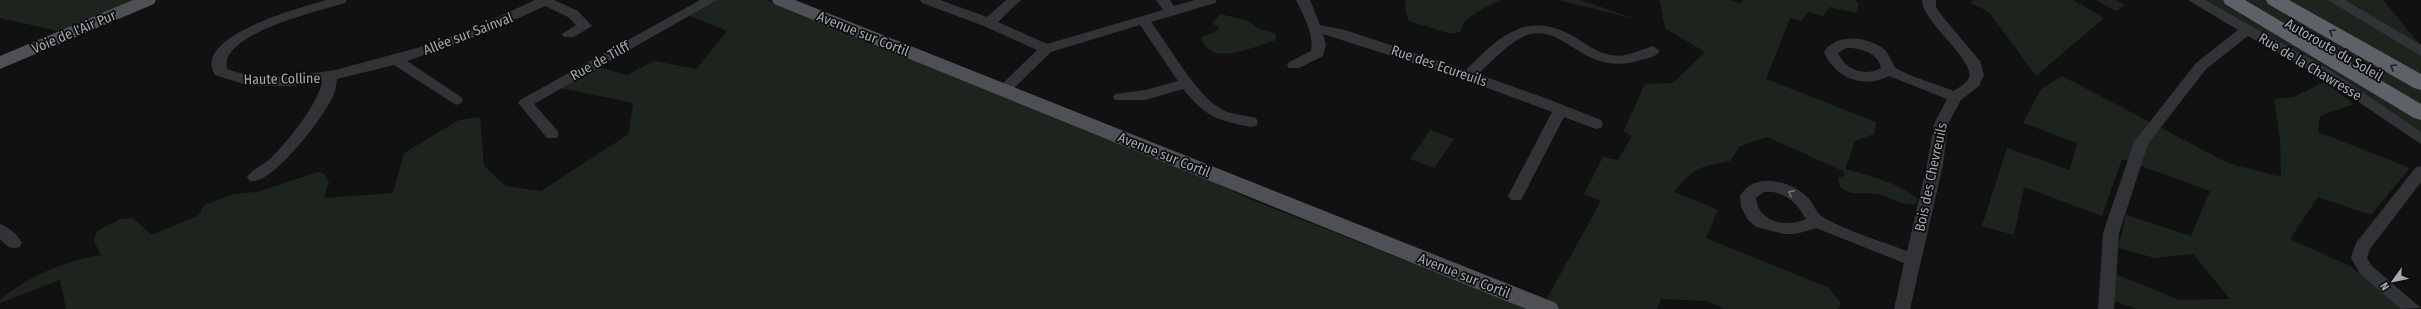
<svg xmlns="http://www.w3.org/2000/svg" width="2421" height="309" viewBox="0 0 2421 309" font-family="'Fira Sans Condensed',sans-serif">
  <rect width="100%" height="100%" fill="#111112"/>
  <!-- green -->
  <path fill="#1d241e" d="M0 0H136L63 32 0 18Z
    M717 0H767L1001 92 1173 163 1250 199 1528 309H66L60 280 0 303V300C28 276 65 261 101 255L94 241 97 231 121 219 133 218 152 235 199 215 204 205 233 194 257 192 318 172 325 174 329 182 324 198 393 193 404 153 459 120 480 117 484 166 506 186 541 191 629 134 633 103 560 88 595 66 627 75 654 61 696 69 727 31 688 15Z
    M1405 0H1500C1488 7 1462 16 1461 31L1451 34 1409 21 1406 13Z
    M1558 0H1581L1635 19Z
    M1660 0H1731L1740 4 1743 0H1854L1859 3 1856 13 1829 7 1823 16 1808 12 1801 21 1790 18 1766 79 1876 122 1874 134 1855 141 1845 169C1868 175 1898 183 1917 198V203C1905 208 1890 197 1878 194 1865 191 1848 198 1839 185L1838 178 1844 176 1843 171 1767 137 1740 146 1730 161C1699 168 1696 165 1674 192L1718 210 1706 238 1829 288 1841 303 1838 309H1725L1707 301 1661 299 1657 309H1541L1601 201 1584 194 1603 157 1618 160 1632 136 1623 132 1645 84 1673 83 1705 52 1665 28Z
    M1973 0H2073L2104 18 2036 76 1989 12 1971 3Z
    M2096 0H2116L2125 5 2116 11Z
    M2201 0H2383L2421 46V132Z
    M1220 14 1249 21 1259 29 1274 33 1277 37 1274 41C1253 46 1210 69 1201 37L1215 32 1219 28 1212 23Z
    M2062 76 2228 163 2281 177 2280 138 2274 99 2294 97 2324 82 2354 104 2320 116 2318 132 2410 168 2371 215 2318 197 2290 239 2350 266 2402 309H2137L2114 301 2115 274 2179 300 2230 299 2193 254 2155 258 2118 248 2126 215 2191 236 2210 191 2122 159 2102 216 2024 187 2014 235 1982 226 2007 148 2070 170 2077 143 2023 123 2041 89Z
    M1430 130 1454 139 1434 168 1410 159Z"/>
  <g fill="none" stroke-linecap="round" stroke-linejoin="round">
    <!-- minor -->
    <path fill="#323337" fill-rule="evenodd" d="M326 0H347L345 3C316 12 241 29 228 57 226 60 227 66 227 69L250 76 290 77 335 70 428 45 474 28 535 0H554L578 11 592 26 574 37H564L562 34 576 25 568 17 545 6 483 34 407 61 461 97 463 100 461 103 456 105 394 65 337 79C336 83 336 87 335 91 329 112 271 187 250 181L247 177C253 168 264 165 271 158 288 141 319 103 322 81L290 86H250L215 75C190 36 303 7 326 0Z
      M700 0H717L534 104 557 130 559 134 557 138H547L518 103 520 100Z
      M920 0H940L987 17 1006 0H1021L998 22 1047 44 1163 10 1156 0H1170L1174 6 1195 0H1217L1215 3 1151 22C1171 48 1196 96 1223 110 1233 115 1246 115 1256 118L1258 122 1256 126 1251 127C1216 120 1206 117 1183 89L1145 100H1115L1113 97 1115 94 1145 90 1178 81 1140 25 1051 52 1008 94H998L996 91 998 88 1037 50 984 26 922 3Z
      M1296 0H1310L1320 25 1345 30 1466 70C1497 39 1525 10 1571 35 1584 42 1596 53 1612 55 1626 58 1639 50 1653 46L1660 51C1656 57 1648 58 1641 60 1585 78 1568 27 1531 34 1514 37 1490 63 1478 74L1545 98 1601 120 1603 124 1601 128 1596 129 1564 117 1521 200H1511L1508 196 1552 112 1463 79 1323 34 1326 45 1323 56 1299 68H1289L1287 65 1289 62 1311 51C1314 33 1303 15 1296 0Z
      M1922 0H1936V7L1942 16 1980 61 1984 75 1979 86 1961 100 1948 124 1943 165 1910 309H1894L1904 263 1816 228 1796 234H1784L1756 227 1748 220 1741 207 1740 196C1754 172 1788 180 1805 195 1813 201 1816 214 1824 218 1850 232 1880 241 1907 251L1927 165 1934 124 1947 99 1889 76C1864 90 1834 77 1824 52 1837 32 1869 37 1885 50 1890 55 1892 65 1896 68 1908 76 1939 85 1954 91 1958 88 1965 84 1968 80 1979 62 1922 23 1922 0ZM1846 48C1859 47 1879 53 1881 68 1865 77 1845 70 1838 53ZM1764 192C1784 190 1797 203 1806 219 1786 228 1758 222 1756 198Z
      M2188 0H2205L2333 72 2421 132V144L2323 78 2248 36 2206 69 2148 144 2119 233 2114 309H2098L2103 233 2134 142 2196 63 2238 30Z
      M2328 0H2345L2421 45V56Z
      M2421 166V182L2370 249 2367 258 2372 266 2421 308 2401 309 2360 274 2351 258 2356 243 2416 167Z
      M0 224C9 227 18 235 22 243L20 247C10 250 7 246 0 239Z"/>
    <!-- major -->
    <path fill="#4e5055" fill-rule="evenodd" d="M133 0H156L154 4 0 69V56Z
      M772 0H795L1556 303 1559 309H1526L774 4Z"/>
    <!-- highway -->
    <path fill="#5e6167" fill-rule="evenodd" d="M2223 0H2245L2421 104V120L2414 118 2225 4Z
      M2266 0H2289L2421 74V90L2414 88 2268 4Z"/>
  </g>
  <!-- one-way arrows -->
  <defs><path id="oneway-chevron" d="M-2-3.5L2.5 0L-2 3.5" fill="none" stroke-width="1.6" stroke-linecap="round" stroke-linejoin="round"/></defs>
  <g stroke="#1c1d1f">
    <use href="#oneway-chevron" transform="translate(2332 32) rotate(-150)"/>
    <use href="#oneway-chevron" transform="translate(2393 67) rotate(-150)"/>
  </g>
  <use stroke="#70737b" href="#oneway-chevron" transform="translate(1791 193) rotate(-153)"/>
  <g text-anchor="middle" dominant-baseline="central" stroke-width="3.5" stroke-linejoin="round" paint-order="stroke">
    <!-- street labels -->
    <g font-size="14" fill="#a3a8b2" stroke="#0c0c0d">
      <text transform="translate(74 32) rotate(-23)">Voie de l'Air Pur</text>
      <text transform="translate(468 34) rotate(-21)">Allée sur Sainval</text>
      <text transform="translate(863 34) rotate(22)">Avenue sur Cortil</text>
      <text transform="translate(2334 50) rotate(30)">Autoroute du Soleil</text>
      <text transform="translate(600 61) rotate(-29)">Rue de Tilff</text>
      <text transform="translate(1439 66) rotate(19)">Rue des Ecureuils</text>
      <text transform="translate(2310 67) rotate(31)">Rue de la Chawresse</text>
      <text transform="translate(282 79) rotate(-1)">Haute Colline</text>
      <text transform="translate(1164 155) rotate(22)">Avenue sur Cortil</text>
      <text transform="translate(1931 177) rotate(-78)">Bois des Chevreuils</text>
      <text transform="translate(1464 276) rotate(22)">Avenue sur Cortil</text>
    </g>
  </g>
  <!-- north arrow -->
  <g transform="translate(2393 281) rotate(237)" stroke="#0c0c0d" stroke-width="3" paint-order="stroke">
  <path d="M0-3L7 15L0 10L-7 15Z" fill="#a3a8b2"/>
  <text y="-6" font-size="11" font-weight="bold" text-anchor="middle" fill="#a3a8b2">N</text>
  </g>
</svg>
